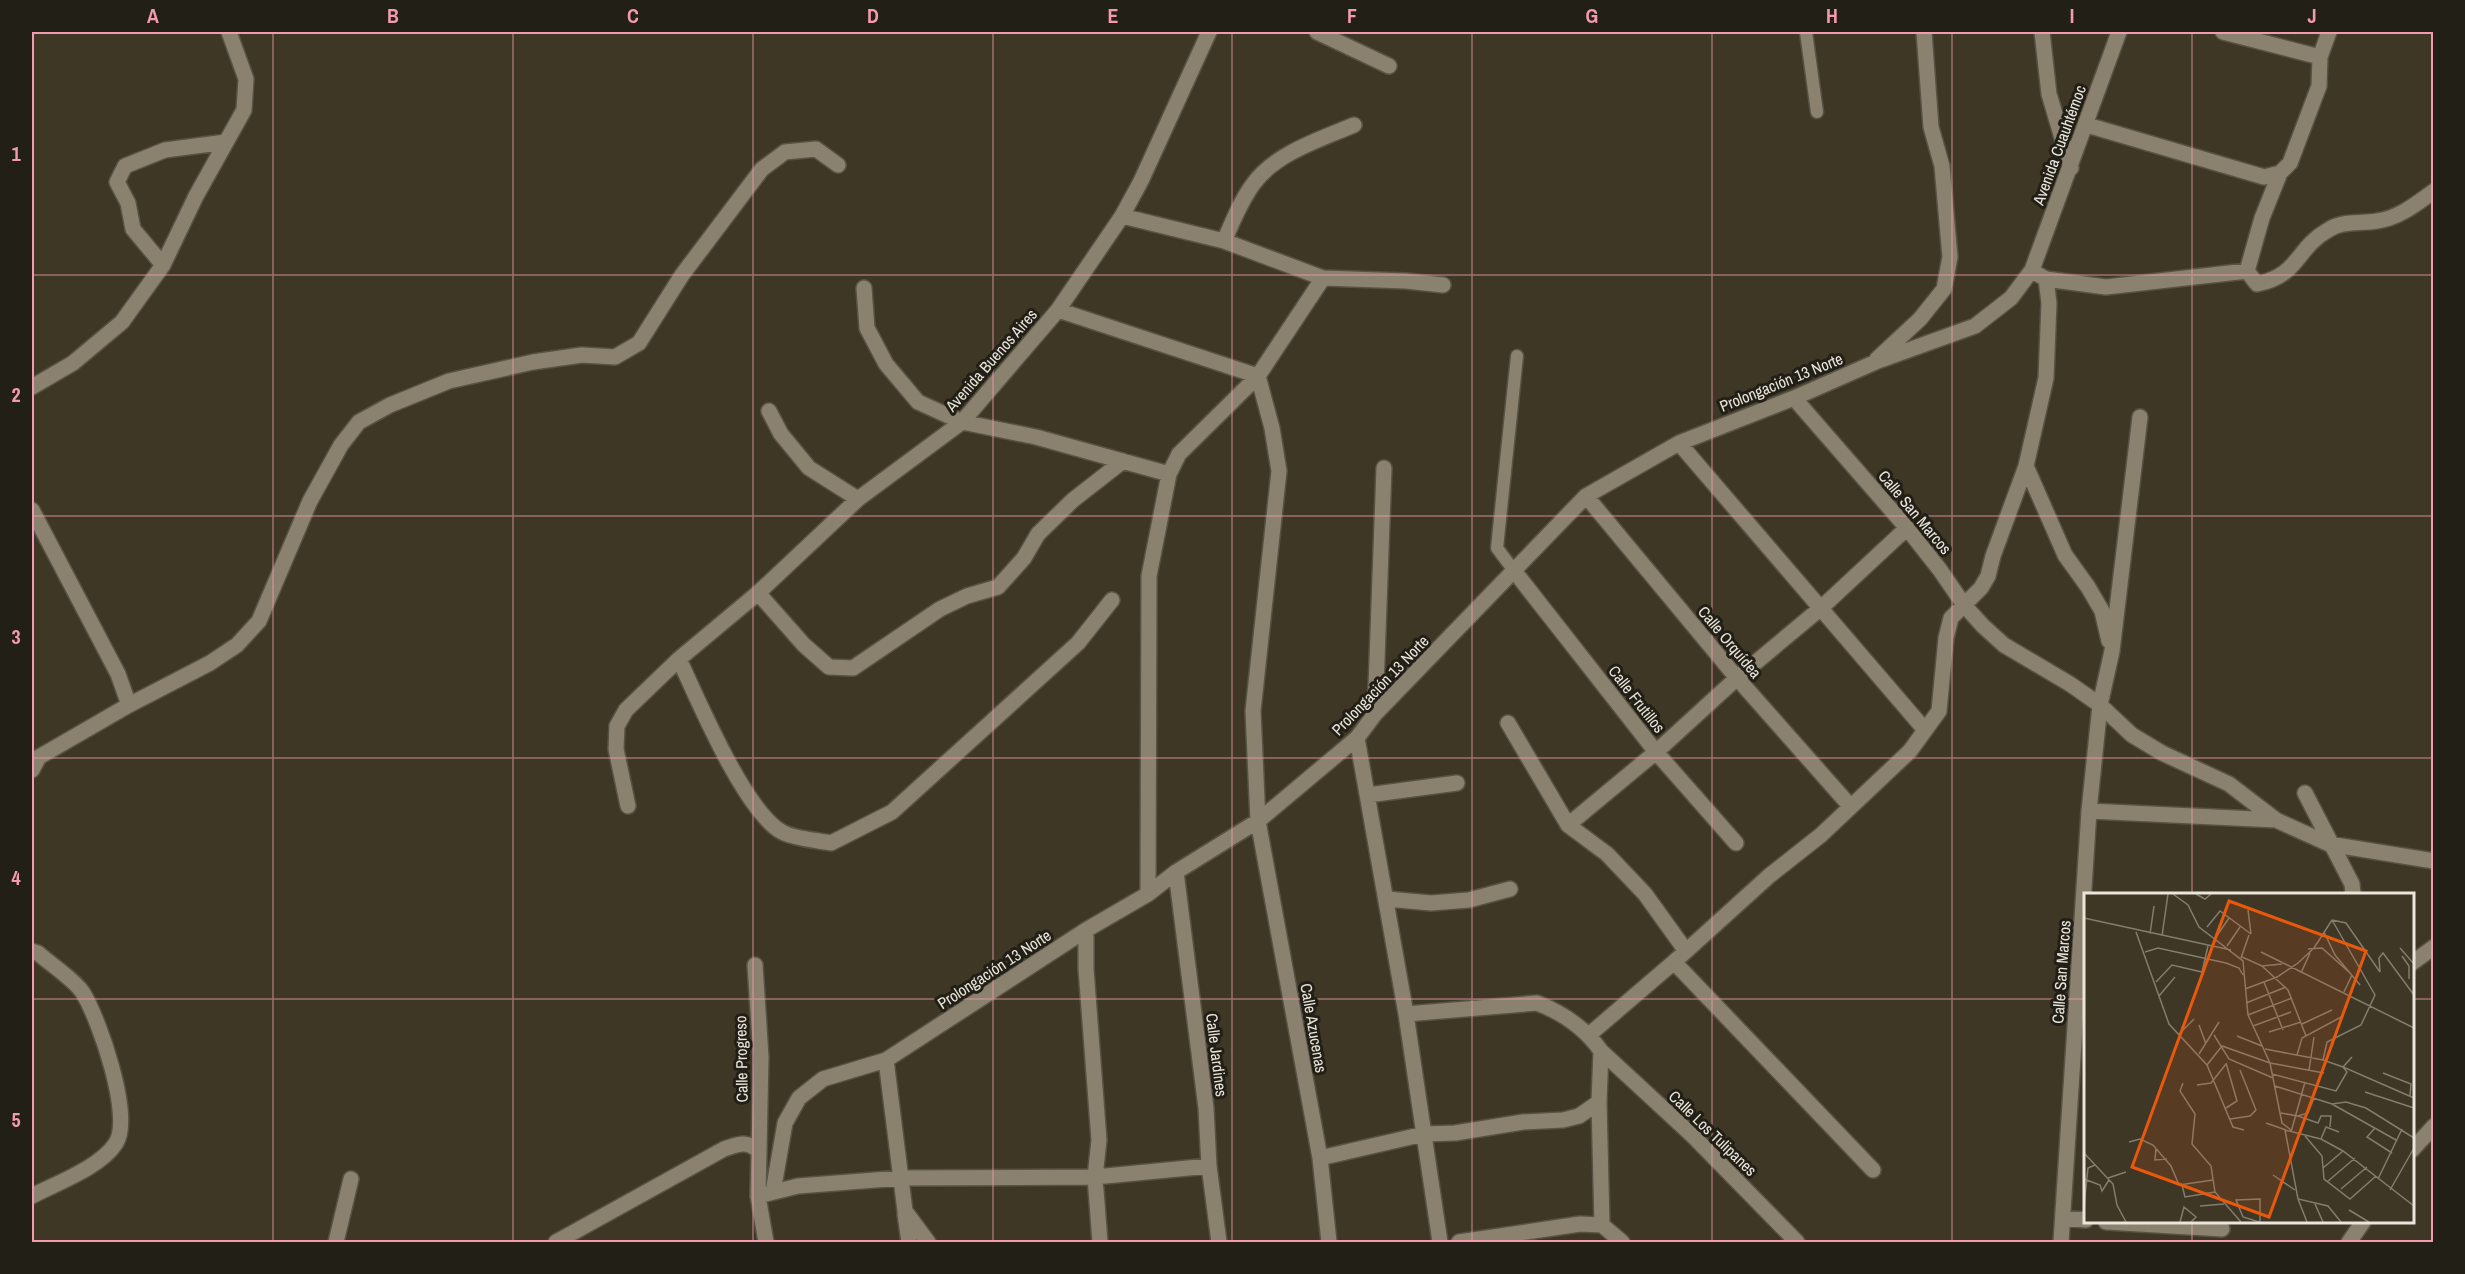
<svg xmlns="http://www.w3.org/2000/svg" width="2465" height="1274" viewBox="0 0 2465 1274" font-family="'Archivo Narrow',sans-serif">
  <rect width="100%" height="100%" fill="#3e3726"/>
  <g fill="none" stroke-linecap="round" stroke-linejoin="round">
    <!-- lane casing -->
    <g stroke="#585244" stroke-width="15">
      <path id="lane" d="M1806 32 1817 112
        M1515 572 1497 548 1517 356"/>
    </g>
    <!-- street casing -->
    <g stroke="#585244" stroke-width="18">
      <path id="street" d="M1317 32 1389 66
        M2042 32 2049 94 2071 168
        M2223 32 2320 57
        M2329 32 2320 57 2319 86 2290 163 2280 173 2262 218 2247 271 2257 284C2300 275 2295 249 2328 230 2343 220 2360 224 2377 221 2399 218 2416 204 2434 191
        M2087 125 2264 177 2280 173
        M1122 216 1224 241 1323 278 1406 281 1443 285
        M1224 241C1233 221 1241 200 1254 183 1276 153 1321 139 1354 125
        M163 265 133 229 128 203 117 182 125 166 165 150 226 142
        M2039 275 2046 279 2106 287 2247 271
        M2046 279 2049 303 2046 378 2026 466 2065 555 2088 587 2102 611 2109 641
        M864 288 867 328 886 364 918 402 962 422 1036 437 1169 474
        M1058 310 1258 376 1272 428 1279 471 1253 711 1258 821 1320 1158 1329 1242
        M1877 359 1920 319 1944 289 1950 257 1942 166 1931 127 1924 32
        M32 387 73 363 122 322 163 265 196 196 244 110 246 79 229 32
        M1794 398 1907 528 1940 570 1964 605 1983 626 2004 645 2070 684 2100 705 2132 735 2162 753 2229 784 2276 820 2329 844 2434 861
        M769 411 781 434 809 468 858 499
        M1679 443 1925 730
        M1586 496 1737 678 1851 807
        M32 510 118 674 129 705
        M1515 572 1656 752 1736 843
        M758 593 804 645 829 667 853 668 940 609 967 596 998 587 1024 558 1038 534 1073 500 1123 461
        M679 659C698 700 745 812 782 832 795 839 816 840 831 843L892 812 1078 643 1112 600
        M1375 714 1384 468
        M1508 723 1568 825 1607 854 1645 894 1686 951
        M1357 738 1406 1014 1440 1242
        M32 770 39 757 129 705 210 663 237 645 259 621 310 501 341 445 359 422 390 405 449 381 533 362 582 355 615 357 639 343 682 275 762 169 785 152 816 149 838 165
        M2305 793 2352 884 2353 894
        M1368 795 1457 783
        M628 806 616 749 617 726 626 710 679 659 758 593 858 499 962 422 1058 310 1122 216 1141 181 1209 32
        M2089 811 2276 820
        M1568 825 1656 752 1737 678 1821 608 1907 528
        M1176 872 1206 1108 1209 1166 1219 1242
        M1148 894 1149 576 1169 474 1179 454 1258 376 1323 278
        M1387 899 1431 903 1469 900 1510 889
        M1086 930V969L1099 1140 1095 1177 1100 1242
        M32 951 38 953C50 964 75 980 83 993 99 1019 133 1116 116 1143 101 1167 57 1183 32 1196
        M1674 962 1873 1170
        M2412 963 2434 947
        M755 965 761 1057 759 1151
        M1406 1014 1537 1003C1563 1013 1585 1028 1601 1051L1693 1136 1797 1242
        M1590 1034 1674 962 1769 876 1821 835 1910 751 1939 711 1946 638 1951 618 1981 588 1988 576 1993 556 2026 466
        M1601 1051 1599 1102 1602 1225
        M886 1060 905 1211 928 1242
        M2412 1150 2434 1126
        M1320 1158 1424 1134 1455 1133 1523 1122 1563 1120 1579 1116 1599 1102
        M773 1192 785 1123 799 1098 823 1079 886 1060 1086 930 1148 894 1176 872 1258 821 1357 738 1375 714 1586 496 1679 443 1794 398 1878 361 1975 326 2011 298 2032 270 2119 32
        M758 1196 798 1186 901 1178 1095 1177 1209 1166
        M905 1214 909 1242
        M2064 1218 2086 1220
        M2106 1222 2222 1229
        M336 1242 351 1179
        M556 1242 724 1149C739 1144 746 1140 759 1151L758 1196 766 1242
        M1459 1242 1580 1224 1602 1225 1622 1242
        M2061 1242 2089 811 2100 705 2112 651 2140 417
        M2349 1242 2363 1222"/>
    </g>
    <!-- lane -->
    <use href="#lane" stroke="#8a826e" stroke-width="12"/>
    <!-- street -->
    <use href="#street" stroke="#8a826e" stroke-width="15"/>
  </g>
  <!-- grid -->
  <path fill="none" stroke="#f39aac" stroke-width="1.5" stroke-opacity="0.55" d="M273 32V1242M513 32V1242M753 32V1242M993 32V1242M1232 32V1242M1472 32V1242M1712 32V1242M1952 32V1242M2192 32V894M32 275H2434M32 516H2434M32 758H2434M32 999H2086M2412 999H2434M2192 1222V1242"/>
  <g text-anchor="middle" dominant-baseline="central" stroke-width="6" stroke-linejoin="round" paint-order="stroke">
    <!-- street labels -->
    <g font-size="16" fill="#ebe6dc" stroke="#221f17">
      <text transform="translate(2059 145) rotate(-70)">Avenida Cuauhtémoc</text>
      <text transform="translate(991 360) rotate(-49)">Avenida Buenos Aires</text>
      <text transform="translate(1781 382) rotate(-22)">Prolongación 13 Norte</text>
      <text transform="translate(1915 512) rotate(50)">Calle San Marcos</text>
      <text transform="translate(1730 642) rotate(50)">Calle Orquídea</text>
      <text transform="translate(1380 685) rotate(-46)">Prolongación 13 Norte</text>
      <text transform="translate(1637 699) rotate(52)">Calle Frutillos</text>
      <text transform="translate(994 969) rotate(-33)">Prolongación 13 Norte</text>
      <text transform="translate(2061 972) rotate(-86)">Calle San Marcos</text>
      <text transform="translate(1314 1028) rotate(80)">Calle Azucenas</text>
      <text transform="translate(1217 1055) rotate(83)">Calle Jardines</text>
      <text transform="translate(741 1059) rotate(-91)">Calle Progreso</text>
      <text transform="translate(1713 1133) rotate(44)">Calle Los Tulipanes</text>
    </g>
  </g>
  <!-- overview -->
  <g transform="translate(2084 893)">
    <rect width="330" height="330" fill="#3e3726"/>
    <path fill="none" stroke="#837d6f" stroke-width="1.5" d="M89 1 104 12 115 34 159 68 164 122 186 170 198 230 207 237M112 1 121 6 127 1M164 17 167 41M0 25 147 57M248 27 262 30 296 79M123 34 136 18 167 41M52 39 85 131 123 172 149 234 160 237M240 39 251 62 276 92M66 41 70 13M78 43 84 1M132 44 145 25M143 53 156 34M316 55 330 71M224 56 238 55 266 80M61 59 74 55 142 70 155 75 159 82M177 59 330 135M318 63 325 73V86M158 64 178 73 198 71M157 65 165 42M178 73 204 97 222 143M296 79 295 65 299 60 330 102M217 80 226 60M72 89 88 72 118 79 124 53M180 89 199 137M161 96 193 84 214 70 230 55 248 27M260 99 268 82M75 103 91 84M162 110 202 94M164 122 208 105M218 131 248 117M115 132 122 151M169 133 207 119M185 139 217 129M95 141 110 126M130 142 145 166 189 185M153 143 178 153M181 156 239 167 259 174 263 179 252 198 188 181M115 161 135 129M213 162 218 145 259 123M268 164 259 174 330 205M239 167 243 149 277 132 291 102 248 27M123 172 138 153 186 170 240 180M225 177 230 144M299 180 327 191 326 203M99 190 96 198 111 221 108 251 127 273 131 299 157 329M113 192 127 190 142 171M191 193 248 211 312 247M281 199 330 215M248 211 262 209 282 215 330 245M142 215 153 208 142 170M197 220 214 223 224 220 230 205M214 223 234 230 237 223H247L246 234M146 226 166 223 172 217 156 177M182 230 202 237M291 235 283 244 308 260M207 239 221 189M221 243 238 263 240 286 266 306 292 283M237 246 242 234 255 239M45 249 56 246 69 252 87 273 95 292 129 287M72 255 71 267 83 266M0 260 29 291 33 312 42 329M239 275 259 258M189 282 211 297M24 285 42 279M0 286 16 292 18 298 25 287M294 286 318 236M243 289 271 265M98 292 101 304 131 299M257 296 283 274M306 297 330 255M214 306 223 329M231 311 239 329M0 313 4 275 11 272M116 313 140 311M265 317 285 329M96 329 100 314 112 324 107 329M175 329 159 324 152 307 176 306V329M257 329 244 313 214 306 201 237 237 246 259 258 330 313"/>
    <path fill="#e8590c" fill-opacity="0.15" stroke="#e8590c" stroke-width="3" d="M145 8 282 58 185 324 48 274Z"/>
    <rect width="330" height="330" fill="none" stroke="#ebe6dc" stroke-width="3"/>
  </g>
  <!-- border -->
  <rect width="2465" height="1274" fill="none" stroke="#221f17" stroke-width="66"/>
  <rect x="33" y="33" width="2399" height="1208" fill="none" stroke="#f39aac" stroke-width="2"/>
  <g font-size="20" text-anchor="middle" font-weight="bold" fill="#f39aac">
    <text x="153" y="23">A</text>
    <text x="393" y="23">B</text>
    <text x="633" y="23">C</text>
    <text x="873" y="23">D</text>
    <text x="1113" y="23">E</text>
    <text x="1352" y="23">F</text>
    <text x="1592" y="23">G</text>
    <text x="1832" y="23">H</text>
    <text x="2072" y="23">I</text>
    <text x="2312" y="23">J</text>
    <text x="16" y="161">1</text>
    <text x="16" y="402">2</text>
    <text x="16" y="644">3</text>
    <text x="16" y="885">4</text>
    <text x="16" y="1127">5</text>
  </g>
</svg>
